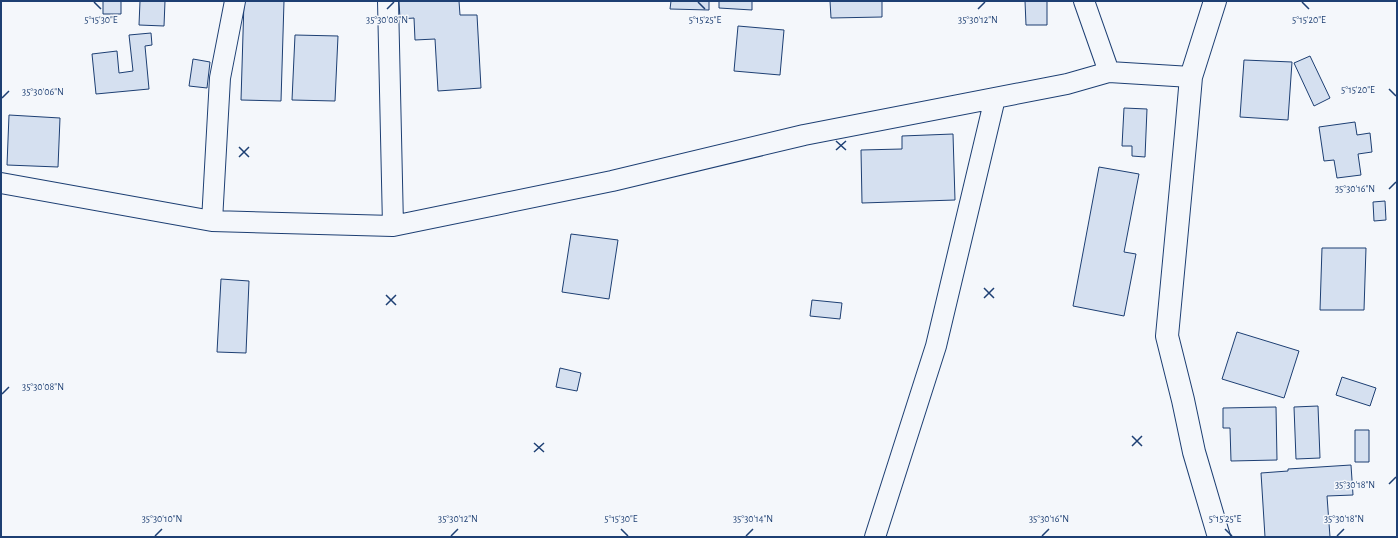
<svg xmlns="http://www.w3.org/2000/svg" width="1398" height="538" viewBox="0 0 1398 538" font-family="'Alegreya Sans',sans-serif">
  <rect width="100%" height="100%" fill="#f4f7fb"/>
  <!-- building -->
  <path fill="#d5e0f0" stroke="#1d3f73" d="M103 1H121V14H103Z
    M140 1H165L164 26 139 25Z
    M244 1H284L281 101 241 100Z
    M399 1H459L460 15H477L481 88 438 91 435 39 415 40 414 18 400 19Z
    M671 1H709V10L670 9Z
    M719 1H752V10L719 8Z
    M830 1H882V17L831 18Z
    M1025 1H1047V25H1026Z
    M738 26 784 30 780 75 734 71Z
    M151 33 152 45 145 46 149 89 96 94 92 54 117 51 119 73 133 71 129 35Z
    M295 35 338 36 335 101 292 100Z
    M1310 56 1330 98 1314 106 1294 63Z
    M193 59 210 62 207 88 189 86Z
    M1244 60 1292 62 1288 120 1240 117Z
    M1124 108 1147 109 1145 157 1132 156V146H1122Z
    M9 115 60 118 58 167 7 165Z
    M1355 122 1357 135 1370 133 1372 152 1358 154 1361 175 1337 178 1334 160 1324 161 1319 127Z
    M953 134 955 200 862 203 861 150 902 149V136Z
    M1099 167 1139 174 1124 252 1136 254 1124 316 1073 306Z
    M1385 201 1386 220 1374 221 1373 202Z
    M571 234 618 240 609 299 562 292Z
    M1322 248H1366L1364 310H1320Z
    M221 279 249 281 246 353 217 352Z
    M812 300 842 303 840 319 810 316Z
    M1237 332 1299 351 1284 398 1222 379Z
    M560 368 581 373 577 391 556 387Z
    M1342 377 1376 388 1370 406 1336 395Z
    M1318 406 1320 458 1296 459 1294 407Z
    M1276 407 1277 460 1231 461 1230 428H1223V408Z
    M1355 430H1369V462H1355Z
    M1351 465 1353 495 1327 496 1330 537H1265L1261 473 1288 471V469Z"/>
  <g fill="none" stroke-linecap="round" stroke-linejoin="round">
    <!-- street casing -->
    <g stroke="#1d3f73" stroke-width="22">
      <path id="street" d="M388 1 393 226
        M1084 1 1109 72
        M1 183 212 221 393 226 612 181 804 135 1067 84 1109 72 1191 77
        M212 221 220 78 235 1
        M875 537 936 346 995 98"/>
    </g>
    <!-- secondary casing -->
    <g stroke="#1d3f73" stroke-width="24">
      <path id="secondary" d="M1215 1 1191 77 1186 134 1167 336 1183 400 1194 452 1219 537"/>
    </g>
    <!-- street -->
    <use href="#street" stroke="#f4f7fb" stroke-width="20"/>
    <!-- secondary -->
    <use href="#secondary" stroke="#f4f7fb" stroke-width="22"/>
  </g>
  <!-- ticks -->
  <path fill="none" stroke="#1d3f73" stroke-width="1.5" d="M94 2 101 9M698 2 705 9M1302 2 1309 9M387 9 394 2M978 9 985 2M1389 89 1396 96M2 98 9 91M836 141 846 150M239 147 249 157M836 150 846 141M239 157 249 147M1389 189 1396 182M984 288 994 298M386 295 396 305M984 298 994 288M386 305 396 295M2 394 9 387M1132 436 1142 446M534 443 544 452M1132 446 1142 436M534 452 544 443M1389 484 1396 477M621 529 628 536M1225 529 1232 536M155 536 162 529M451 536 458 529M746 536 753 529M1042 536 1049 529M1337 536 1344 529"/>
  <g font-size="10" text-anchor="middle" fill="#1d3f73" stroke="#f4f7fb" stroke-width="3" stroke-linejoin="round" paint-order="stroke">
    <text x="101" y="23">5°15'30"E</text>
    <text x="387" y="23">35°30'08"N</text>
    <text x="705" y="23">5°15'25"E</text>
    <text x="978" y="23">35°30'12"N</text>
    <text x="1309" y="23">5°15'20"E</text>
    <text x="1358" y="93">5°15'20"E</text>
    <text x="43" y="95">35°30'06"N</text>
    <text x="1355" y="192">35°30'16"N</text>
    <text x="43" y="390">35°30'08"N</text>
    <text x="1355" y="488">35°30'18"N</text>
    <text x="162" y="522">35°30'10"N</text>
    <text x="458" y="522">35°30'12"N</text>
    <text x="621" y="522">5°15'30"E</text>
    <text x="753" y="522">35°30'14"N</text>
    <text x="1049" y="522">35°30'16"N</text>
    <text x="1225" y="522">5°15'25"E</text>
    <text x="1344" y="522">35°30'18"N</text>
  </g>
  <!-- border -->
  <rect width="1398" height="538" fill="none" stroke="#1d3f73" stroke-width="4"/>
</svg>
